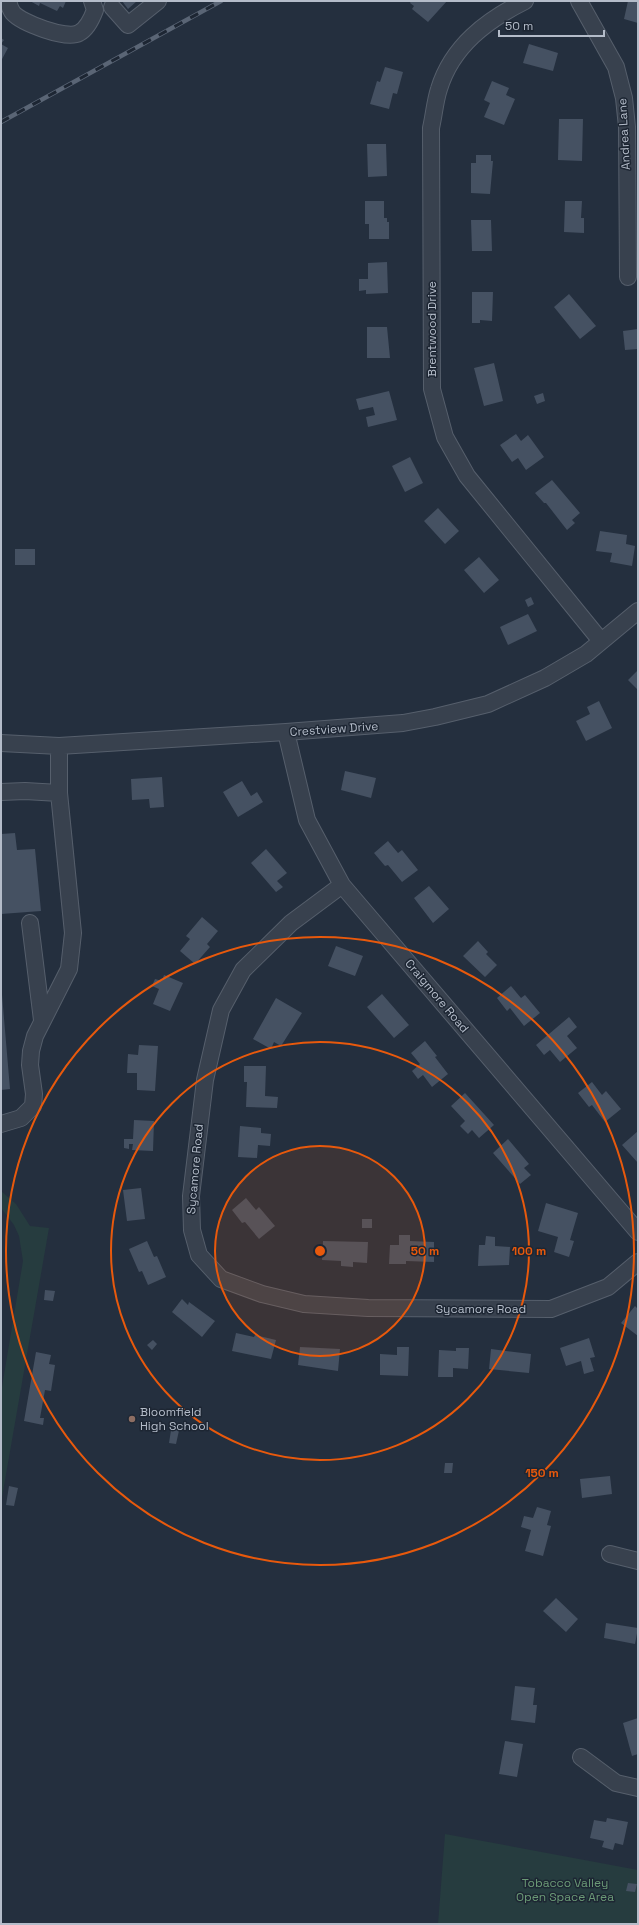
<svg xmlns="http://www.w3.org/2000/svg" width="639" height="1925" viewBox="0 0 639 1925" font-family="'Space Grotesk',sans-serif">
  <rect width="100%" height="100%" fill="#242f3e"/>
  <!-- green -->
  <path fill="#263c3f" d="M1 1191 16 1204 30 1226 49 1228 1 1503V1393L23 1261 19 1236 14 1225 1 1208Z
    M445 1834 638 1870V1924H438Z"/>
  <!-- building -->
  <path fill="#455162" d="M30 1H66L63 8 60 6 57 11 40 3 39 6Z
    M122 1H137L128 9Z
    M411 1H447L428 22 412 9 414 6 410 3Z
    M628 1H638V23L624 19Z
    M1 38 4 40 1 44 8 48 1 61Z
    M529 44 558 53 553 71 523 63Z
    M385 67 403 72 397 94 393 93 389 109 370 104 377 81 380 82Z
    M492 81 509 88 506 95 515 99 504 125 484 117 490 103 484 100Z
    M559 119H583L582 161 558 160Z
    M367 144H386L387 176 368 177Z
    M476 155H491V161H493L490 194 471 193V163H476Z
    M365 201H384V218H387V222H389V239H369V224H365Z
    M565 201H582L581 218H584V233L564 232Z
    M471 220H491L492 251H472Z
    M387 262 388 293 366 294V290L359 291V279H368V263Z
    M472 292H493L492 321 480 320V323H472Z
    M569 294 596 326 580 339 554 307Z
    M367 327H387L390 358H367Z
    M638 329V349L625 350 623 331Z
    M494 363 503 401 484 406 474 368Z
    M389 391 397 420 368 427 366 417 375 415 373 407 359 410 356 399Z
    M543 393 545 401 537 404 534 396Z
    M516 434 521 441 528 435 544 457 526 470 518 458 512 462 500 445Z
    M410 457 423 483 405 492 392 466Z
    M552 480 580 513 572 520 575 523 567 530 546 503H544L535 493Z
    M438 508 459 531 445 544 424 521Z
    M600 531 627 535 626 544 635 546 632 566 610 562 612 553 596 551Z
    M15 549H35V565H15Z
    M479 557 499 580 484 593 464 570Z
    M531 597 534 604 528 607 525 600Z
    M528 614 537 631 508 645 500 627Z
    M638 670V690L628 680Z
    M599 701 612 728 586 741 576 721 590 714 587 707Z
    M345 771 376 778 371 798 341 790Z
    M162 777 164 807 150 808 149 799 132 800 131 779Z
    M242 781 251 796 257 792 263 802 238 817 223 792Z
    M15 833 17 850 35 849 41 911 1 914V834Z
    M388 841 398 853 402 850 418 870 402 882 388 865 385 866 374 853Z
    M266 849 287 873 277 881 283 887 276 892 251 863Z
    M429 886 449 909 433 923 414 898Z
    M202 917 218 931 207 944 210 947 195 964 180 951 190 939 186 936Z
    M478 941 488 952 486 954 497 965 485 977 463 956Z
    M336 946 363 956 355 976 328 966Z
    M164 975 183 983 170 1011 153 1004 159 989 152 986 155 979 162 981Z
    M1 983 10 1089 1 1090Z
    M511 986 521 998 525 995 540 1013 524 1026 510 1008 507 1011 497 998Z
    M382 994 409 1025 394 1038 367 1007Z
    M276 998 302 1013 281 1046 274 1042 271 1049 253 1039Z
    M569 1017 577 1027 567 1036 577 1048 560 1062 550 1050 544 1055 536 1045Z
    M425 1041 437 1056 435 1057 448 1074 432 1087 423 1075 418 1079 412 1071 420 1064 411 1053Z
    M139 1045 158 1046 155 1091 137 1090V1073H127L128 1054 138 1055Z
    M244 1066H266L265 1096 278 1097 277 1108 246 1107 247 1082H244Z
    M592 1082 602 1095 606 1091 621 1109 605 1122 592 1105 589 1107 578 1093Z
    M465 1093 494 1125 479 1138 472 1130 468 1134 460 1126 465 1121 451 1106Z
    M134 1120 154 1121 153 1151 132 1150 133 1144H129V1149L124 1148V1139H133Z
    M240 1126 261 1128V1133L271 1134 270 1146 258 1145 257 1158 238 1157Z
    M638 1131V1163L622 1145Z
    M508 1139 529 1164 524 1168 531 1175 520 1184 493 1153Z
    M141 1188 145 1219 127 1221 123 1190Z
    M246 1198 256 1210 259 1207 275 1226 259 1239 245 1222 242 1223 232 1210Z
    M546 1203 578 1213 570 1240 574 1241 569 1257 554 1252 558 1237 538 1231Z
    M362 1219H372V1228H362Z
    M399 1235H410V1241L434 1242V1262L406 1261V1264H389L390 1245H399Z
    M486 1236 495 1237V1246L510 1247 509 1265 478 1266 479 1245H485Z
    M147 1241 154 1257 157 1256 166 1277 148 1285 142 1271 139 1272 129 1249Z
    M323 1241 368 1242 367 1263 353 1262V1267L341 1266V1261L322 1260Z
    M45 1290 55 1291 53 1301 44 1300Z
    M182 1299 188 1305 189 1302 215 1321 202 1337 172 1312Z
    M635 1306 638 1309V1336L621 1323Z
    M236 1333 254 1337 255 1335 276 1340 271 1359 232 1351Z
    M589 1338 595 1357 590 1358 594 1371 584 1374 581 1361 566 1366 560 1348Z
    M153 1340 157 1344 152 1350 147 1345Z
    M300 1347 340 1349 338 1371 298 1365Z
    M397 1347H409L408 1376 380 1375V1354L397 1355Z
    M456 1348H469L468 1369 453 1368V1377H438L439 1350 456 1351Z
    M491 1349 531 1354 529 1373 489 1369Z
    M36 1352 51 1355 49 1364 55 1365 51 1391 45 1390 40 1418H44L43 1425 24 1421Z
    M172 1424 180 1426 176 1444 169 1443Z
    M445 1463H453L452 1473H444Z
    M610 1476 612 1494 582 1498 580 1479Z
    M9 1486 18 1488 14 1506 6 1505Z
    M537 1507 551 1511 547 1525 551 1526 543 1556 525 1551 531 1530 521 1527 524 1516 533 1518Z
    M556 1598 578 1619 566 1632 543 1611Z
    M606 1623 638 1628 635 1644 604 1638Z
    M515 1686 535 1688 533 1705H537L535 1723 511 1720Z
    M638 1718V1754L632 1756 623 1723Z
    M505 1741 523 1744 517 1777 499 1774Z
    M607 1818 628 1822 623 1845 615 1843 613 1850 602 1847 604 1841 590 1838 594 1820 606 1822Z
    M628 1883 637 1884 635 1892 626 1891Z"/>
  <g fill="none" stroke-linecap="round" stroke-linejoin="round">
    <!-- minor casing -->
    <g stroke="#565f6c" stroke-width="18">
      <path id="minor" d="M8 1C9 5 10 9 13 13 22 23 66 40 79 33 87 29 92 18 95 10L92 1
        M525 1C487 20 452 46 439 89 435 101 434 115 431 128L432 389 445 437 467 476 601 641
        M579 1 616 67 624 98 627 127 628 277
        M112 7 128 25 158 1
        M286 732 307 820 342 885 638 1232
        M1 743 59 746 286 732 403 723 435 717 488 704 545 678 586 654 638 611
        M59 746V793
        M1 792 25 791 59 793 73 933 69 969 35 1036 31 1051 30 1065 34 1094 33 1106 21 1118 1 1124
        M342 885 291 923 243 970 221 1010 205 1080 191 1196 192 1230 199 1255 221 1279 262 1294 304 1304 368 1308 551 1309 608 1287 638 1262
        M30 923 42 1020
        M610 1554 638 1561
        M581 1757 616 1783 638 1788"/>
    </g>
    <!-- minor -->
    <use href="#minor" stroke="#38414e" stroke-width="16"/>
    <!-- rail casing -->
    <g stroke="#5a6575" stroke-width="4.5">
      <path id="rail" d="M1 122 221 1"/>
    </g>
    <!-- rail -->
    <use href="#rail" stroke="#1d2633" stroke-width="3" stroke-dasharray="9" stroke-linecap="butt"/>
  </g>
  <!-- distance rings -->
  <circle cx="320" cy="1251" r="105" fill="#e8590c" fill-opacity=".12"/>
  <g fill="none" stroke="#e8590c" stroke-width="2">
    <circle cx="320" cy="1251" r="105"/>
    <circle cx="320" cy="1251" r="209"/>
    <circle cx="320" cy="1251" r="314"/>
  </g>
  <!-- markers -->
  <circle fill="#8d6e63" stroke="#1d2633" stroke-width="1.5" cx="132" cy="1419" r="4"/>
  <g text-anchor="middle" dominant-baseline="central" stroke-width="3" stroke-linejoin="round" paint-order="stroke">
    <!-- street labels -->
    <g font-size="12" fill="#b4bcc9" stroke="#1d2633">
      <text transform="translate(624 134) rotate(-93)">Andrea Lane</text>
      <text transform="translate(432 329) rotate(-90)">Brentwood Drive</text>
      <text transform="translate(334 729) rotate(-4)">Crestview Drive</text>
      <text transform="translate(437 996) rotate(50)">Craigmore Road</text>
      <text transform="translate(195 1169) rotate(-85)">Sycamore Road</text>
      <text x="481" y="1309">Sycamore Road</text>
    </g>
    <!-- poi labels -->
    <g font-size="12" fill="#b4bcc9" stroke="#1d2633" text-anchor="start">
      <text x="140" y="1412">Bloomfield<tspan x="140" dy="14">High School</tspan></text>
    </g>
    <!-- park labels -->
    <g font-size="12" fill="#6b9a76" stroke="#1d2633">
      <text x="565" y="1883">Tobacco Valley<tspan x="565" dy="14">Open Space Area</tspan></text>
    </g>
  </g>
  <circle cx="320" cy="1251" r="6" fill="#e8590c" stroke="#1d2633" stroke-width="2"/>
  <g font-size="12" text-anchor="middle" font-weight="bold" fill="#e8590c" stroke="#1d2633" stroke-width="3" stroke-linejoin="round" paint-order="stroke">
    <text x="425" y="1255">50 m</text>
    <text x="529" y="1255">100 m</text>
    <text x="542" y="1477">150 m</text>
  </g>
  <!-- border -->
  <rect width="639" height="1925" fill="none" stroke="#b4bcc9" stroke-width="4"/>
  <!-- scale -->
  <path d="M499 30v6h105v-6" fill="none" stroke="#b4bcc9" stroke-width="2"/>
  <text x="505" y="30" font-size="12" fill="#b4bcc9" stroke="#1d2633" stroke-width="3" paint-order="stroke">50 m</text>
</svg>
